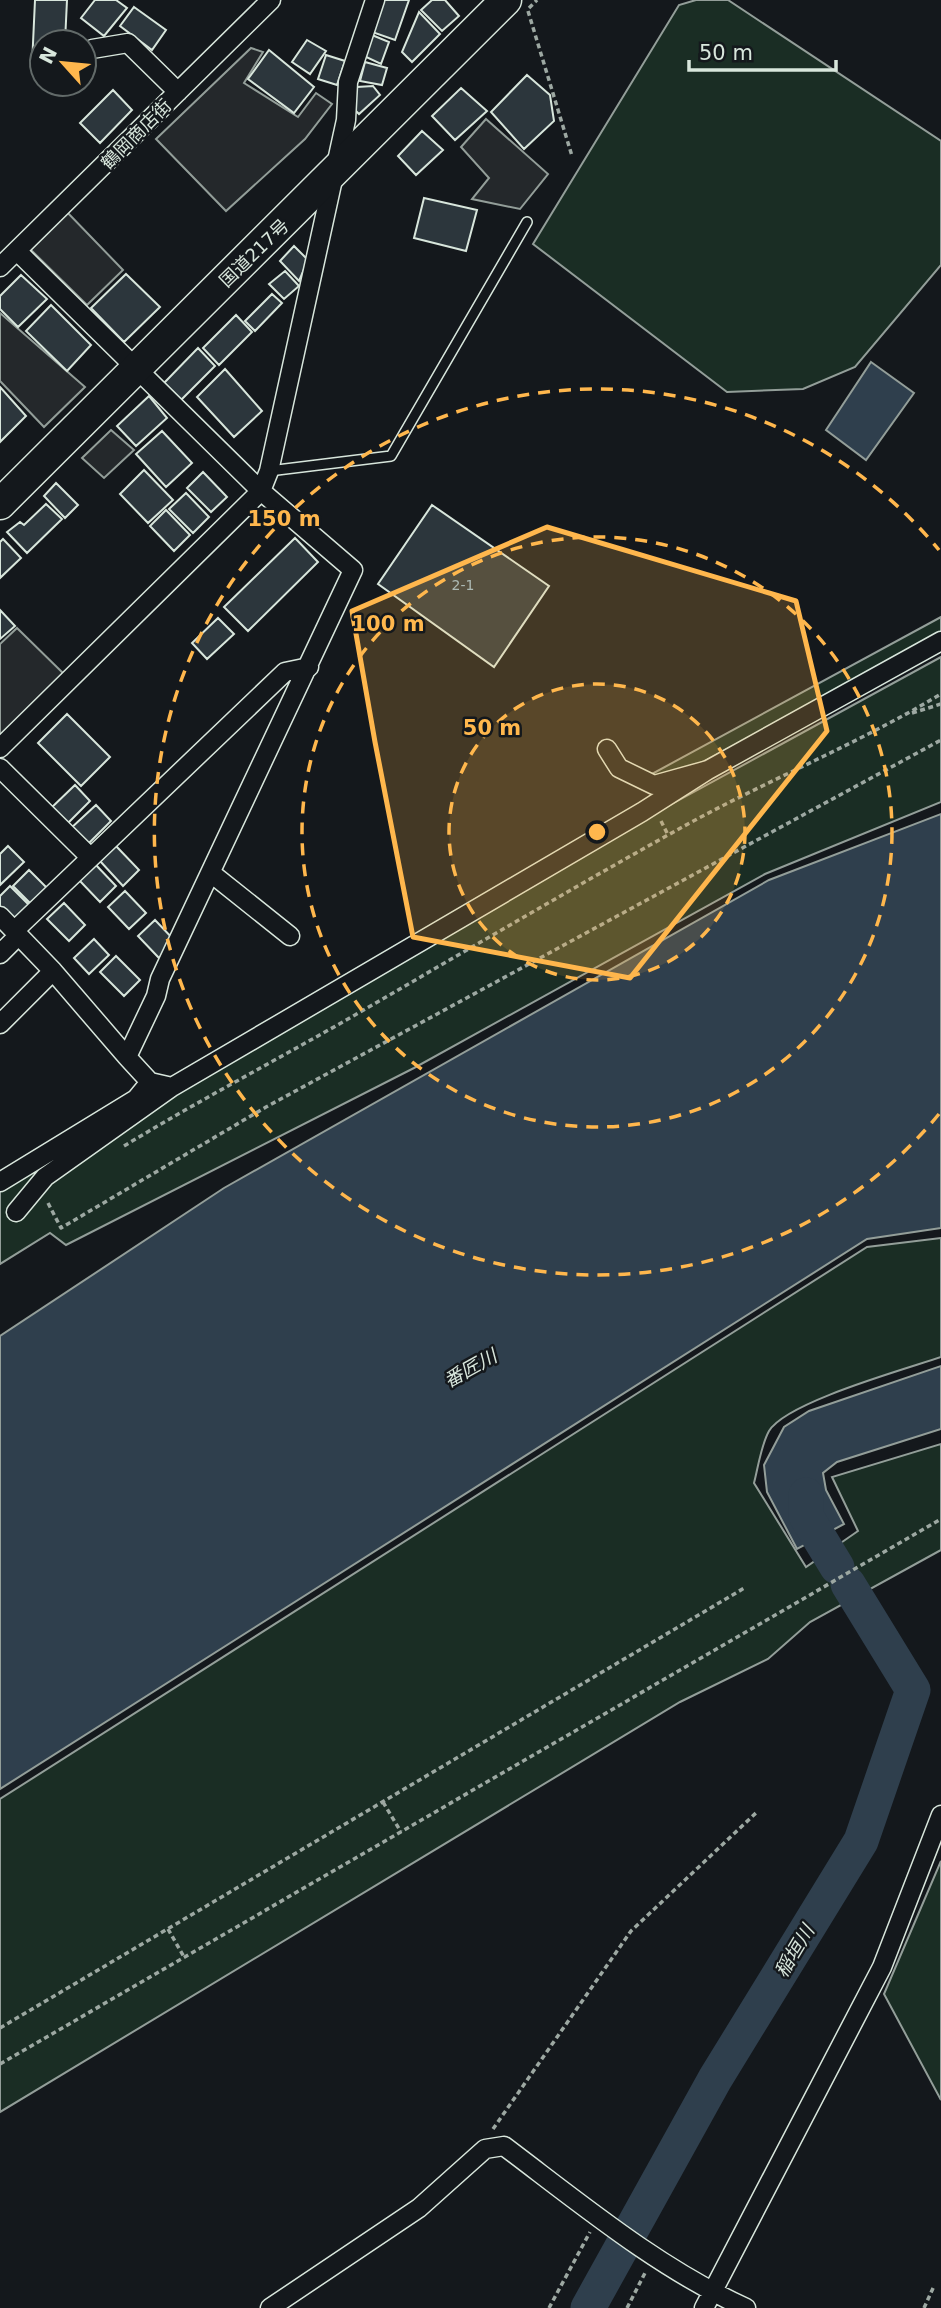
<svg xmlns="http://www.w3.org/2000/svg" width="941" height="2308" viewBox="0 0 941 2308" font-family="'DejaVu Sans','Noto Sans JP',sans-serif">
  <rect width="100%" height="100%" fill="#14181c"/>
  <!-- green -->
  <path fill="#1a2d24" stroke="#939e99" stroke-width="2" d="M696 0H728L941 141V265L855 367 803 389 727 392 533 244 679 5Z
    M941 617V634L707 760 657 781 650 775Z
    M941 657V802L765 874 414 1068 66 1245 50 1233 0 1264V1186L648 817Z
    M941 1238V1357C906 1369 786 1402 769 1431 761 1445 758 1468 754 1483L806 1567 858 1531 832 1477 941 1444V1550L810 1622 768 1659 680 1702 0 2112V1799L867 1247Z
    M941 1861V2100L884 1994Z"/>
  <!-- parking -->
  <path fill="#24282b" stroke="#939e99" stroke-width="2" d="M251 48 263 52 244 83 298 117 316 93 332 104 305 139 226 211 156 139Z
    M486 119 548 174 520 209 472 199 489 178 461 147Z
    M65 210 123 270 87 305 29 248Z
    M0 313 85 387 44 427 0 381Z
    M111 430 134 450 104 478 82 458Z
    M17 628 67 677 0 741V644Z"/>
  <!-- water -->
  <path fill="#2f3f4d" stroke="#939e99" stroke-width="2" d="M871 362 914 393 866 460 826 430Z
    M941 814V1228L867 1239 0 1789V1336L224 1188 769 880Z
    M941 1366V1429L837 1462 823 1473 826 1490 844 1524 797 1549 767 1492 764 1465 784 1427 809 1411Z"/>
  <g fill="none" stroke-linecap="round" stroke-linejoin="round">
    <!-- river -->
    <path stroke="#2f3f4d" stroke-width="35" d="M806 1495V1516L837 1567
      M588 2308 715 2079 861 1841 913 1690 848 1584"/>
  </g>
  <!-- building -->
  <path fill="#2c363c" stroke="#d8e6dc" stroke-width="2" d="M35 0H67L65 42H42V65H32Z
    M95 0H116L127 8 104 36 81 18Z
    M383 0H409L395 40 372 32Z
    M432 0H445L459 16 442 31 421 10Z
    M134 7 166 30 152 50 120 26Z
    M419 12 440 34 412 62 402 52Z
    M372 35 389 42 381 64 364 56Z
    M307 40 326 51 310 74 292 62Z
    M269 50 314 87 294 113 248 79Z
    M326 55 345 61 337 85 318 79Z
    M365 62 387 68 382 85 360 81Z
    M527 75 550 95 554 121 524 149 491 112Z
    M373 86 380 95 359 114 352 107 357 87Z
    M461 88 487 111 455 140 432 116Z
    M113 90 132 110 100 143 80 123Z
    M422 131 443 150 416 175 398 156Z
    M424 198 477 210 466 251 414 238Z
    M294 246 308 260 299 281 280 261Z
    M285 271 299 286 284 299 269 284Z
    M126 274 160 307 124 342 91 308Z
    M21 275 47 299 18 327 0 309V296Z
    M272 294 282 303 255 331 245 321Z
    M51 305 91 345 67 371 26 331Z
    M236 315 252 332 219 365 203 348Z
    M198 348 215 366 181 400 164 383Z
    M225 369 262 411 234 437 197 397Z
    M0 387 26 416 0 442Z
    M149 396 167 418 136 446 117 426Z
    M162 431 192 463 166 487 136 454Z
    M144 470 173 500 148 523 120 494Z
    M203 472 227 497 211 512 187 488Z
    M56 483 78 505 65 518 44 496Z
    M186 493 209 517 193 533 169 509Z
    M46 504 62 519 27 553 7 532 20 522 24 525Z
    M432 505 549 586 494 667 378 584Z
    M166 510 190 535 174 551 150 526Z
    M295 538 318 562 248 631 224 607Z
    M3 539 21 558 0 578V542Z
    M0 610 15 626 0 639Z
    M218 618 234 634 207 659 192 643Z
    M67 714 110 757 81 786 38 743Z
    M75 785 90 801 65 826 49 810Z
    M96 805 111 821 86 846 70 829Z
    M8 846 24 862 0 885V854Z
    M116 846 139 870 123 886 100 861Z
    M95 864 116 886 100 902 79 880Z
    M29 870 50 891 34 907 13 886Z
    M10 886 32 908 15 924 0 909V896Z
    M125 891 146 913 129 929 108 907Z
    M64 903 85 925 69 941 47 919Z
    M155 920 176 942 159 958 138 936Z
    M94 939 109 955 89 974 74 958Z
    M116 956 140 980 124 996 100 972Z"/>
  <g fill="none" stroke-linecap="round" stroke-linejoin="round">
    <!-- service casing -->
    <g stroke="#d8e6dc" stroke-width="12">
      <path id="service" d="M269 471 391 456 527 222"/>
    </g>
    <!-- minor casing -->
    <g stroke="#d8e6dc" stroke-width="21">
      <path id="minor" d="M92 49 128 43 178 92
        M0 267 271 0
        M0 748 261 491 269 471 346 120 348 82 375 0
        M607 749 619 768 654 785 708 770 941 641
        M0 768 90 857
        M211 873 290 936
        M0 916 53 971 127 1057 156 996 160 979 353 570 261 491 17 251
        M14 931 285 672 309 667
        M0 954 18 936
        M0 1024 53 971
        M127 1057 150 1082 172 1087 642 812 708 770
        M0 1182 136 1099 150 1082
        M16 1212 45 1177 172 1087
        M270 2308 419 2208 485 2149 504 2146C581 2204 658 2268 746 2308
        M704 2308 882 1967 941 1815"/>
    </g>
    <!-- trunk casing -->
    <g stroke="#d8e6dc" stroke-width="33">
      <path id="trunk" d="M0 504 506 0"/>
    </g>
    <!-- path -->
    <path stroke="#9da8a2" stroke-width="3.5" stroke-dasharray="5 3.5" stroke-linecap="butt" d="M529 8 537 0
      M528 11 572 156
      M912 713 941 704
      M661 821 668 835
      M124 1146C200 1100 278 1059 355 1015 462 953 569 890 677 830 763 782 856 745 941 694
      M48 1203 61 1228 266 1107 941 740
      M383 1802 401 1832
      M168 1929 184 1957
      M0 2028 746 1587
      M0 2064 941 1519
      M493 2129 631 1931 758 1811
      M549 2308 590 2232
      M627 2308 645 2273
      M924 2308 934 2286"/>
    <!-- service -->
    <use href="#service" stroke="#14181c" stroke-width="9"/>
    <!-- minor -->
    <use href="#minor" stroke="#14181c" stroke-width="18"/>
    <!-- trunk -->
    <use href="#trunk" stroke="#14181c" stroke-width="30"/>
  </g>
  <!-- marked area -->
  <path fill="#ffb74d" fill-opacity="0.2" stroke="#ffb74d" stroke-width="5" stroke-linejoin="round" d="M547 527 796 601 827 731 630 978 413 937 375 742 352 611Z"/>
  <!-- distance rings -->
  <circle cx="597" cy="832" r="148" fill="#ffb74d" fill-opacity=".12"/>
  <g fill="none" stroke="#ffb74d" stroke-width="3.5" stroke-dasharray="12 9">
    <circle cx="597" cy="832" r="148"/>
    <circle cx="597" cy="832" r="295"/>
    <path d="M939 1114A443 443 0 1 1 939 550"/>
  </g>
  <g text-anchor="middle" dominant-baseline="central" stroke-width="5" stroke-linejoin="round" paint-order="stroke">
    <!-- number labels -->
    <g font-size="14" fill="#adbab4">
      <text x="463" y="585">2-1</text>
    </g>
    <!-- street labels -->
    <g font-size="18" fill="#d8e6dc" stroke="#14181c">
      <text transform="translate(136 134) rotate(-45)">鶴岡商店街</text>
      <text transform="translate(254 253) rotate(-44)">国道217号</text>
    </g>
    <!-- water labels -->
    <g font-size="19" font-style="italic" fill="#d8e6dc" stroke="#14181c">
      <text transform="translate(470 1368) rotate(-29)">番匠川</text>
      <text transform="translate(794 1951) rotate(-59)">稲垣川</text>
    </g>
  </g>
  <circle cx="597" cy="832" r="10" fill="#ffb74d" stroke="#14181c" stroke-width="3.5"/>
  <g font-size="21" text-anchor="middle" font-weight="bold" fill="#ffb74d" stroke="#14181c" stroke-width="5" stroke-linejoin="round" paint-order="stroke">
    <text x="284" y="526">150 m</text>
    <text x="388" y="631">100 m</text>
    <text x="492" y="735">50 m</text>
  </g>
  <!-- north arrow -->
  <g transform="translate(63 63) rotate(297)"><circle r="33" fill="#14181c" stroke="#626a69" stroke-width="2"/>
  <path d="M0-5L12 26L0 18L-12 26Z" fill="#ffb74d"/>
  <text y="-10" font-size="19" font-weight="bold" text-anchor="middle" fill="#d8e6dc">N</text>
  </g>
  <!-- scale -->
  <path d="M689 60v10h147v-10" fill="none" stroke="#d8e6dc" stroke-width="3.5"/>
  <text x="699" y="60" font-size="21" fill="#d8e6dc" stroke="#14181c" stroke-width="5" paint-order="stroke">50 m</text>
</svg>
